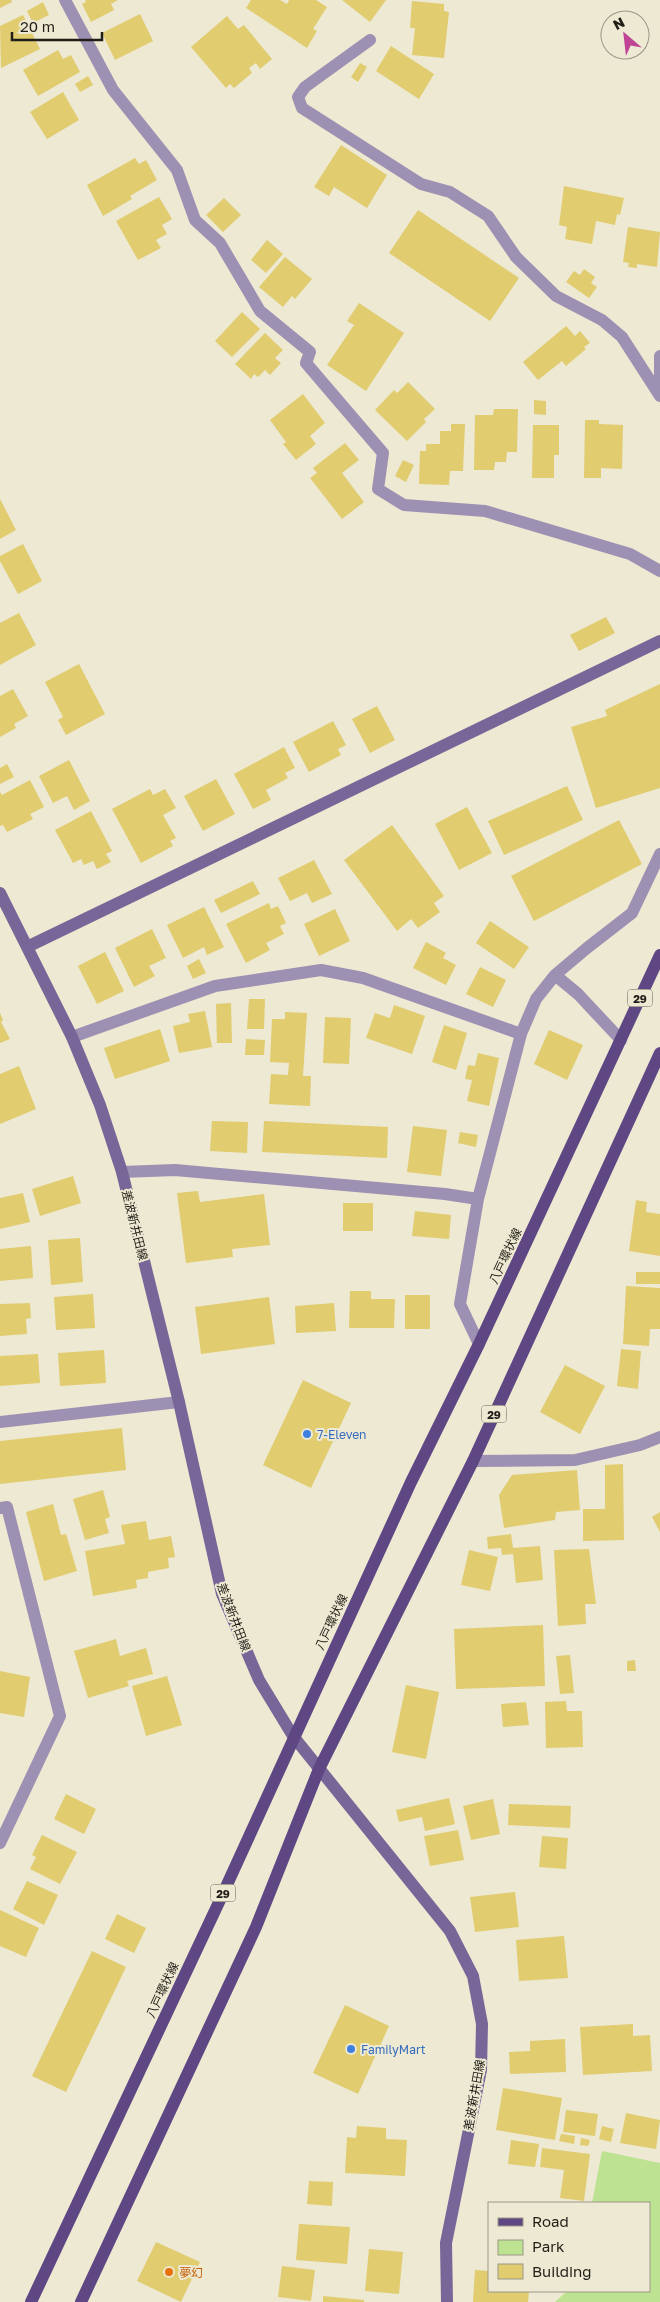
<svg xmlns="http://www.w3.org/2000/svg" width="660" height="2302" viewBox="0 0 660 2302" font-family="'Golos Text','Noto Sans JP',sans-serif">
  <rect width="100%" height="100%" fill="#ede9d3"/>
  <!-- green -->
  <path fill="#bde291" d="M602 2151 660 2163V2302H555L567 2291H649V2203H592Z"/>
  <!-- building -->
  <path fill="#e1cc70" d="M0 0H11L12 2 0 8Z
    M85 0H118L111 4 114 10 91 22 82 4 86 2Z
    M251 0H280L287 4 289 0H316L327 7 313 29 317 31 307 48 246 8Z
    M342 0H386L370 22Z
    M412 1 444 4V11L449 12 444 58 412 55 415 28H410Z
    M43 2 49 15 33 23 27 11Z
    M140 14 153 41 115 60 102 33Z
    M23 15 40 49 1 68 0 26Z
    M227 16 238 29 244 25 272 59 260 69 256 63 249 68 252 73 234 88 230 84 226 88 191 47Z
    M391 46 434 74 419 99 376 71Z
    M58 50 63 59 71 55 80 72 38 96 23 70Z
    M360 63 367 67 358 82 351 77Z
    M88 76 93 85 80 92 75 84Z
    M63 92 79 120 47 139 30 112Z
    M341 145 387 175 367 208 334 187 329 196 314 187Z
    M135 158 139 164 146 160 157 180 130 196 132 199 103 216 87 185Z
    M564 186 624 198 620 215 617 214 615 225 596 221 592 244 565 239 567 227 559 225Z
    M159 197 172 219 162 225 167 234 156 240 161 248 138 260 116 221Z
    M224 198 241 215 223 232 206 215Z
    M418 210 519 278 490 321 389 253Z
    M628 227 660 232 657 267 637 264V268L628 267 629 263 623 262Z
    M267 240 283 254 266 273 251 260Z
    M285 257 312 279 295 299 292 296 283 307 259 287Z
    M584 269 595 277 591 283 597 287 589 298 566 282 574 271 580 275Z
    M359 303 404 333 366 391 327 365 354 325 347 321Z
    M242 312 260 329 232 357 215 341Z
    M566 326 575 336 580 331 590 343 584 347 586 349 566 366 562 361 538 380 523 362Z
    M265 333 283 350 275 358 281 363 270 375 265 370 258 377 254 374 251 379 235 364Z
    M408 382 435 409 424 419 426 422 407 441 375 410 394 390 397 393Z
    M303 394 325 423 310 436 316 444 296 460 283 444 286 442 270 420Z
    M534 400 546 401V415L534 414Z
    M494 409H518L517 452H507L506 462H495L494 470H474L475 415H493Z
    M585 420H599V424L623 425 622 469 601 468V478H584Z
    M451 424H465L463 471H450L449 485 419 484 420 451H426V444H440V431H451Z
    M533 425H559V455H554V478H532Z
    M345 443 359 460 342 473 364 502 342 519 310 478 317 473 313 468Z
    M403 460 414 465 406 482 395 476Z
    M0 499 16 530 0 539Z
    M23 544 42 581 18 594 0 561V556Z
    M19 613 36 645 0 665V623Z
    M606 617 615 633 579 651 570 635Z
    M79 664 105 714 66 735 58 720 63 717 45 682Z
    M660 684V788L596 808 571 727 607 716 605 710Z
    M13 689 28 716 14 724 16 728 0 737V696Z
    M377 706 395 740 370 753 352 719Z
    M333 721 346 745 338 749 341 755 309 772 293 742Z
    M284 747 295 768 285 773 288 778 266 790 271 800 253 809 234 774Z
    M69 760 90 801 74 810 67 796 53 803 39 776Z
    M7 764 14 777 0 784V768Z
    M216 779 235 814 203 831 184 796Z
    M30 780 44 807 30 814 33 819 7 832 3 825 0 826V792L2 795Z
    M567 786 583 820 504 855 488 821Z
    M150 789 153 795 165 789 176 808 163 815 176 838 170 841 173 846 141 863 112 809Z
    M467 807 492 853 459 870 435 824Z
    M91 811 112 851 106 854 111 862 97 869 93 861 84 865 81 859 73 863 55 830Z
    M619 820 642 864 534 921 511 876Z
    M392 825 444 896 434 903 440 912 418 928 411 919 397 931 344 860Z
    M314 860 332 894 312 903 307 893 290 901 278 878Z
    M253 881 260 894 221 913 214 900Z
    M269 903 271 909 278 906 286 923 280 926 284 934 266 943 270 950 246 963 226 924Z
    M204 907 224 947 207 955 204 947 183 958 167 925Z
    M335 909 350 941 319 956 304 924Z
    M490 921 529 947 514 969 476 943Z
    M152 929 166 958 149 966 155 976 134 987 115 948Z
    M426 942 446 953 443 958 456 965 446 985 413 968Z
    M105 952 124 991 97 1004 78 966Z
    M199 959 206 973 193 979 187 966Z
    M480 967 506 980 493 1007 466 994Z
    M249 999H265L264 1029H247Z
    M231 1003 232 1043H217L216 1004Z
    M394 1005 425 1016 412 1054 366 1038 375 1013 390 1018Z
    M205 1011 212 1047 179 1053 173 1026 190 1022 188 1014Z
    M285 1012 307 1013 303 1076H311L310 1106 269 1104 271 1074 288 1075 289 1063 270 1062 272 1019H285Z
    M0 1013 3 1020 1 1022 10 1039 0 1043Z
    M325 1017 351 1018 349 1064 323 1063Z
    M444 1025 467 1033 456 1070 432 1062Z
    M160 1029 170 1061 115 1079 104 1048Z
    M549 1030 583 1045 567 1080 534 1064Z
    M246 1039 265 1040 264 1055H245Z
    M478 1053 499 1058 489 1106 467 1101 472 1080 465 1079 468 1065 475 1066Z
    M19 1066 36 1109 0 1124V1074Z
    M212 1121 248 1122 247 1153 210 1151Z
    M264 1121 388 1127 387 1158 262 1152Z
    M413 1126 447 1130 441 1176 407 1172Z
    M460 1132 478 1135 476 1147 458 1143Z
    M73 1176 81 1203 40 1216 32 1189Z
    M198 1191 200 1202 264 1194 270 1245 232 1249 233 1257 186 1263 177 1193Z
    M23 1193 30 1222 0 1229V1198Z
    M636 1200 647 1202 646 1212 660 1214V1256L629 1251Z
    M343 1203H373V1231H343Z
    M415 1211 451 1215 449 1239 412 1236Z
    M80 1238 83 1282 51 1285 48 1240Z
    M31 1246 33 1278 0 1281V1249Z
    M636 1272H660V1284H636Z
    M626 1286 660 1288V1329H650L649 1346 623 1344Z
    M350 1291H371V1299H395L394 1328H349Z
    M93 1294 95 1328 56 1330 54 1297Z
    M405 1295H430V1329H405Z
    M269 1297 275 1344 201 1354 195 1307Z
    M30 1303 31 1318 26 1319 27 1334 0 1336V1304Z
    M334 1303 336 1331 296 1333 295 1306Z
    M621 1349 641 1351 638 1389 617 1386Z
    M104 1350 106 1383 60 1386 58 1353Z
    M38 1354 40 1383 0 1386V1356Z
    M565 1365 605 1386 580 1434 540 1412Z
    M303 1380 351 1403 311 1488 263 1465Z
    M122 1428 126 1470 0 1484V1441Z
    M623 1464 624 1540 583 1541V1509H605V1465Z
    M577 1470 580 1510 556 1512 555 1520 504 1528 499 1495 512 1475Z
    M103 1490 110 1517 105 1519 109 1533 85 1540 73 1499Z
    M53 1504 61 1535 66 1534 77 1571 44 1581 26 1512Z
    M660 1512V1532L652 1517Z
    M146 1521 149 1540 171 1536 175 1557 168 1558 169 1568 148 1572V1578L136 1580 137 1588 93 1596 85 1551 125 1544 121 1525Z
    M511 1534 513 1548 540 1546 543 1580 516 1583 513 1554 502 1555 501 1548 488 1549 487 1537Z
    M589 1549 596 1604H585L586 1624 558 1626 554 1550Z
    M469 1550 498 1557 490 1591 461 1585Z
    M543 1625 545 1686 456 1689 454 1629Z
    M116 1639 120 1656 146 1648 153 1674 127 1681 129 1686 88 1698 74 1651Z
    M570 1655 574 1693 560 1694 556 1656Z
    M635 1660 636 1671H627V1661Z
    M0 1671 30 1677 24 1717 0 1713Z
    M167 1676 182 1725 146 1736 132 1686Z
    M406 1685 439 1692 426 1759 392 1752Z
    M566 1701 567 1711H582L583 1747 546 1748 545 1702Z
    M526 1702 529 1725 503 1727 501 1704Z
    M66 1794 96 1809 84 1834 54 1819Z
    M449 1798 455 1824 425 1831 422 1817 399 1822 396 1810Z
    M493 1799 500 1834 471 1840 463 1806Z
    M509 1804 571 1806 570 1828 508 1825Z
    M458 1830 464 1860 430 1866 424 1836Z
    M42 1835 77 1852 60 1884 30 1869 36 1857 32 1855Z
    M542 1836 568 1838 566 1869 539 1867Z
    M27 1881 58 1895 44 1925 13 1909Z
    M515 1892 519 1927 475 1932 470 1897Z
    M0 1910 39 1928 26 1957 0 1946Z
    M117 1914 146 1928 134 1953 105 1939Z
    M564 1936 568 1978 519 1981 516 1940Z
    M92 1951 126 1967 66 2092 32 2076Z
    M345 2005 389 2026 358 2094 313 2073Z
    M633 2024V2036L650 2035 652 2071 583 2075 580 2027Z
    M565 2039 566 2072 510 2074 509 2052 530 2051V2041Z
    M503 2088 562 2098 555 2140 496 2130Z
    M566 2110 598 2114 595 2136 563 2132Z
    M626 2113 660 2120 656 2149 620 2143Z
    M357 2126 386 2128V2139L407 2140 405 2176 345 2173 347 2137 356 2138Z
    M602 2126 614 2129 611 2142 599 2139Z
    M561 2134 575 2136 574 2144 559 2141Z
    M581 2138 590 2140 588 2146 580 2145Z
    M511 2140 539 2144 535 2167 508 2164Z
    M542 2148 590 2154 584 2201 560 2198 564 2170 540 2167Z
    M309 2181 333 2182 332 2206 307 2204Z
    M299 2224 350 2227 347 2264 296 2260Z
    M156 2242 200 2262 181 2302 137 2281Z
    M369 2249 403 2252 399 2294 365 2291Z
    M282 2266 315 2270 311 2301 278 2297Z
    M475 2270 489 2271V2291H529L528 2302H473Z
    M323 2296 364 2300V2302H323Z"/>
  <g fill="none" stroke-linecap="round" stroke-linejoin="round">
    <!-- street -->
    <path stroke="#9c91b3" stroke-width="12" d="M65 0 113 90 177 170 195 220 220 243 260 311 310 352 306 363 383 453 378 489 404 505 485 511 630 554 660 571
      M370 40 305 87 298 97 302 108 421 184 450 192 488 216 516 257 556 296 602 320 622 337 660 396
      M660 356V379
      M555 975 578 994 621 1040
      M72 1037 215 986 321 970 363 978 521 1034
      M122 1172 175 1170 445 1194 478 1199
      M479 1344 460 1304 478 1199 521 1034 536 999 555 975 587 948 632 913 660 854
      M0 1422 179 1402
      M473 1461 575 1460 640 1445 660 1437
      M0 1508 7 1507 60 1716 0 1843"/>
    <!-- secondary -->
    <path stroke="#786698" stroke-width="12" d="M0 893 72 1037 100 1105 122 1172 179 1402 222 1594 259 1680 293 1736 450 1931 473 1976 482 2024 481 2070 446 2243 447 2302
      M27 947 660 641"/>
    <!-- primary -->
    <path stroke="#5e4783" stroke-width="12" d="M31 2302 220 1900 411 1482 479 1344 660 955
      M81 2302 256 1927 319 1769 473 1461 660 1053"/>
  </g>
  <!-- markers -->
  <g fill="#3f7fe0" stroke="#ede9d3" stroke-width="2">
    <circle cx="307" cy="1434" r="5"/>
    <circle cx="351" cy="2049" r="5"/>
  </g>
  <circle fill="#e8710a" stroke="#ede9d3" stroke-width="2" cx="169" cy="2272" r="5"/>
  <g text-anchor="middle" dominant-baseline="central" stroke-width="4" stroke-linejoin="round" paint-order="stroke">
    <!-- shield labels -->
    <g fill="#ede9d3" stroke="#5e5b4f" stroke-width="1">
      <rect x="627.5" y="989.5" width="25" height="17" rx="4"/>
      <rect x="481.5" y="1405.5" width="25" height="17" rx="4"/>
      <rect x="210.5" y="1884.5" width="25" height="17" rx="4"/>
    </g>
    <g font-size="11" font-weight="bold" fill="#201e17">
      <text x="640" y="998">29</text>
      <text x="494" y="1414">29</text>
      <text x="223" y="1893">29</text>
    </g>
    <!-- street labels -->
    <g font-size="12" fill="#201e17" stroke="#ede9d3">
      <text transform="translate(135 1225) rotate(76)">差波新井田線</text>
      <text transform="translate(505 1256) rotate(-65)">八戸環状線</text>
      <text transform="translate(234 1617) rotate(69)">差波新井田線</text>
      <text transform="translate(331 1622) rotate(-65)">八戸環状線</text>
      <text transform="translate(162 1990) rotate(-65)">八戸環状線</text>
      <text transform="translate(474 2095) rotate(-80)">差波新井田線</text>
    </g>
    <!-- shop labels -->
    <g font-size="12" fill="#366cbe" stroke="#ede9d3" text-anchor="start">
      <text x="317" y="1434">7-Eleven</text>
      <text x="361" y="2049">FamilyMart</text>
    </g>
    <!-- food labels -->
    <g font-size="12" fill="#c56008" stroke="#ede9d3" text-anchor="start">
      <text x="179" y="2272">夢幻</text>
    </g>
  </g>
  <!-- legend -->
  <rect x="488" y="2202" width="162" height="90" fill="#ede9d3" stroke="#9b9888"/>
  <rect x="498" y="2218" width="25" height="8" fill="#5e4783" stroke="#9b9888"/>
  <text x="532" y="2227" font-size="15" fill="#201e17">Road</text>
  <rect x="498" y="2240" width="25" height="15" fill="#bde291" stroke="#9b9888"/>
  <text x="532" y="2252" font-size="15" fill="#201e17">Park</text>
  <rect x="498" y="2264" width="25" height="15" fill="#e1cc70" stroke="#9b9888"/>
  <text x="532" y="2277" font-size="15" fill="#201e17">Building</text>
  <!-- north arrow -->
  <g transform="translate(625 35) rotate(332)"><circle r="24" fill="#ede9d3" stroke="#9b9888"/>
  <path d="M0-4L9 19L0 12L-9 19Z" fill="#bf4496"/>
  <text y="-8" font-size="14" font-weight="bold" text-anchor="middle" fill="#201e17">N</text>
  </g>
  <!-- scale -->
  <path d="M12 32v8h90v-8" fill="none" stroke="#201e17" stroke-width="2.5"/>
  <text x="20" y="32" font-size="15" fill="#201e17" stroke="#ede9d3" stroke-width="4" paint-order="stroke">20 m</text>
</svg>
